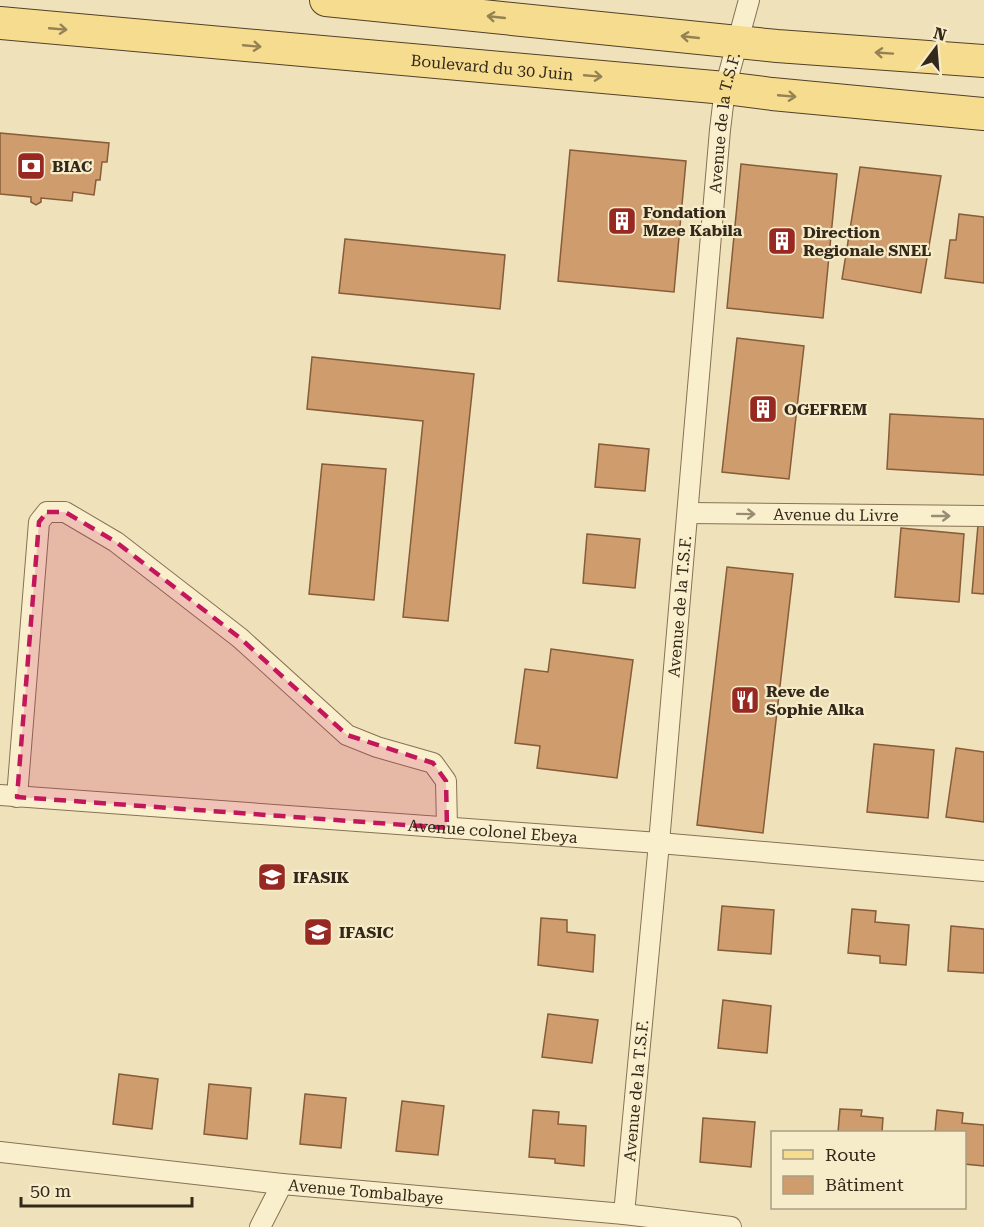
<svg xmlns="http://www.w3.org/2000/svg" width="984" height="1227" viewBox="0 0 984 1227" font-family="'Roboto Serif',serif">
  <rect width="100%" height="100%" fill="#efe2ba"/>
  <!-- building -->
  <path fill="#cf9c6e" stroke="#865c39" stroke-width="1.5" d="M0 133 109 143 107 162H102L100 180H96L94 195 73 192 72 201 41 198V202L36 205 31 202V197L0 194Z
    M570 150 686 161 674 292 558 281Z
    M741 164 837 174 823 318 727 308Z
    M860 167 941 176 921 293 842 279Z
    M959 214 984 217V283L945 278 950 240H956Z
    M345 239 505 255 500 309 339 293Z
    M737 338 804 346 789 479 722 472Z
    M312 357 474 374 448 621 403 617 423 421 307 409Z
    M890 414 984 419V475L887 469Z
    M599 444 649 449 645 491 595 487Z
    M322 464 386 469 374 600 309 594Z
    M978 525 984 526V594L972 593Z
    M901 528 964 534 959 602 895 597Z
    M587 534 640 539 635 588 583 583Z
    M727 567 793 574 763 833 697 825Z
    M551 649 633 660 617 778 537 768 540 746 515 743 525 669 548 672Z
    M874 744 934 750 928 818 867 812Z
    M956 748 984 752V822L946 817Z
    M722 906 774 910 771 954 718 950Z
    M852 909 876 911 875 922 909 925 906 965 880 963V956L848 953Z
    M541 918 567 920V932L595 935 593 972 538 965Z
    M951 926 984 929V973L948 971Z
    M723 1000 771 1006 767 1053 718 1048Z
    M548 1014 598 1020 592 1063 542 1057Z
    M119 1074 158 1079 152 1129 113 1124Z
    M209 1084 251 1088 247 1139 204 1134Z
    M305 1094 346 1098 341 1148 300 1144Z
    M402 1101 444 1106 438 1155 396 1151Z
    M840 1109 862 1110 861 1116 883 1118 882 1132H838Z
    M533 1110 559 1112 558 1124 586 1126 584 1166 555 1163V1159L529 1157Z
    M937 1110 963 1113 962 1123 984 1125V1166L964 1164V1132H935Z
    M703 1118 755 1122 751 1167 700 1162Z"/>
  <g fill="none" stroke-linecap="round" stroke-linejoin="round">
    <!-- street casing -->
    <g stroke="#867254" stroke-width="22">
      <g id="street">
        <path id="s1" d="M688 513 984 516"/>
        <path id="s2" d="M0 795 659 843 984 871"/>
        <path d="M17 797 39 522 47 512H65L116 542 240 638 347 735 377 747 433 763 446 781 447 828"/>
        <path id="s3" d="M0 1152 282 1184 624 1214 731 1227"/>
        <path id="s4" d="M624 1214 659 843 720 130 725 88 749 0"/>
        <path d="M260 1227 282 1184"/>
      </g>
    </g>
    <!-- primary casing -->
    <g stroke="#533f29" stroke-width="34">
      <g id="primary">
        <path d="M326 0 777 46 984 61"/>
        <path id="s5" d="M0 23 725 88 772 94 984 114"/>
      </g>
    </g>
    <!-- street -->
    <use href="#street" stroke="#faefcd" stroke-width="20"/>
    <!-- primary -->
    <use href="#primary" stroke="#f6dc8e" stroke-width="32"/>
  </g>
  <!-- one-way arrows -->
  <defs><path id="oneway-shaft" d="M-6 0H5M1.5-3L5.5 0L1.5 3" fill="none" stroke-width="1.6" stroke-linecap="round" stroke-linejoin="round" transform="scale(1.5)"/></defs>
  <g stroke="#958254">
    <use href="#oneway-shaft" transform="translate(496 17) rotate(-174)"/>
    <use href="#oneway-shaft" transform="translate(58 29) rotate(5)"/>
    <use href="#oneway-shaft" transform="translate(690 37) rotate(-174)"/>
    <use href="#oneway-shaft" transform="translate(252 46) rotate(5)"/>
    <use href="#oneway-shaft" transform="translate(884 53) rotate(-176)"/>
    <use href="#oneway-shaft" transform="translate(593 76) rotate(5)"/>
    <use href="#oneway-shaft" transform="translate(787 96) rotate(5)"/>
  </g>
  <g stroke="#978c74">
    <use href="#oneway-shaft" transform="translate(746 514) rotate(1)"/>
    <use href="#oneway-shaft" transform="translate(941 516)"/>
  </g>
  <!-- marked area -->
  <path fill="#c2185b" fill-opacity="0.2" stroke="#c2185b" stroke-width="4.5" stroke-dasharray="12 8" stroke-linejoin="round" d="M47 512H65L116 542 240 638 347 735 433 763 446 781 447 828 17 797 39 522Z"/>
  <!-- icons -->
  <defs>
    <g id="bank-square" transform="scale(1.5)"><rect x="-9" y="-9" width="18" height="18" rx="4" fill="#972822" stroke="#f6ecca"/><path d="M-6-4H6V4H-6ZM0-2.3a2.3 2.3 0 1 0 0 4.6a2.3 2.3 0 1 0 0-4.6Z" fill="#fff"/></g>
    <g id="building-square" transform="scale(1.5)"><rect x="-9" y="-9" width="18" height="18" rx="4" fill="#972822" stroke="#f6ecca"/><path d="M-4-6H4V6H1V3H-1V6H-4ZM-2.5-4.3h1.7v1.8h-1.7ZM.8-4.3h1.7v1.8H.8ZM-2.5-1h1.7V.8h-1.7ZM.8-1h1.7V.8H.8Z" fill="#fff"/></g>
    <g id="restaurant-square" transform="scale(1.5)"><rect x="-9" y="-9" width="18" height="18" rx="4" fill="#972822" stroke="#f6ecca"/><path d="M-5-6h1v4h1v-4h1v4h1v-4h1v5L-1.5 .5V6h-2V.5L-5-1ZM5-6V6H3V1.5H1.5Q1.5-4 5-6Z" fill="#fff"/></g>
    <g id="university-square" transform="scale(1.5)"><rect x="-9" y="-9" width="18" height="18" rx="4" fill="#972822" stroke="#f6ecca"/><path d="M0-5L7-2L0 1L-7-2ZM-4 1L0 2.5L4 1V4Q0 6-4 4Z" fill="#fff"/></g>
    <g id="school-square" transform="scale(1.5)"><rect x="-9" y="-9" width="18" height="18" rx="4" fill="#972822" stroke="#f6ecca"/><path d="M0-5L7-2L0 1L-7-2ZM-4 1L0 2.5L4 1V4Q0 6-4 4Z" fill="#fff"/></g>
  </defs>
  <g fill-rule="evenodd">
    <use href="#bank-square" x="31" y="166"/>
    <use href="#building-square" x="622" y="221"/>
    <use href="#building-square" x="782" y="241"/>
    <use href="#building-square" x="763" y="409"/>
    <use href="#restaurant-square" x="745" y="700"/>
    <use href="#university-square" x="272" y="877"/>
    <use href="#school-square" x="318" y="932"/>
  </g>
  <g text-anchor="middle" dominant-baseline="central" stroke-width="4.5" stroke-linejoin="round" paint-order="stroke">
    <!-- street labels -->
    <g font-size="16" fill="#34281a" stroke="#f6ecca">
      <text stroke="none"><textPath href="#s5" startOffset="494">Boulevard du 30 Juin</textPath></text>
      <text stroke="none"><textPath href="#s4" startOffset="1096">Avenue de la T.S.F.</textPath></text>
      <text stroke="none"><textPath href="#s1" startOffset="148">Avenue du Livre</textPath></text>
      <text stroke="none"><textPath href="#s4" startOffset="610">Avenue de la T.S.F.</textPath></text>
      <text stroke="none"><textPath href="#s2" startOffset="494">Avenue colonel Ebeya</textPath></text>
      <text stroke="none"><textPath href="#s4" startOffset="124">Avenue de la T.S.F.</textPath></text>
      <text stroke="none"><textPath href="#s3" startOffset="368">Avenue Tombalbaye</textPath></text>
    </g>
    <!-- poi labels -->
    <g font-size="16" font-weight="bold" fill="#34281a" stroke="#f6ecca" text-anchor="start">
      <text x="52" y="166">BIAC</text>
      <text x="643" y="212">Fondation<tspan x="643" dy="18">Mzee Kabila</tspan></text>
      <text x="803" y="232">Direction<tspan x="803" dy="18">Regionale SNEL</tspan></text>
      <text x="784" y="409">OGEFREM</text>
      <text x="766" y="691">Reve de<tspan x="766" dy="18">Sophie Alka</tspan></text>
      <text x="293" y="877">IFASIK</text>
      <text x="339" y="932">IFASIC</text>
    </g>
  </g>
  <!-- legend -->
  <rect x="771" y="1131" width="195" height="78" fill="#f6ecca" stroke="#a89e84" stroke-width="1.5"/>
  <rect x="783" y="1150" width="30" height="9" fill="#f6dc8e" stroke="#a89e84" stroke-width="1.5"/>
  <text x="825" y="1161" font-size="18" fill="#34281a">Route</text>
  <rect x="783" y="1176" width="30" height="18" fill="#cf9c6e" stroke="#a89e84" stroke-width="1.5"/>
  <text x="825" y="1191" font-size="18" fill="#34281a">Bâtiment</text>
  <!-- north arrow -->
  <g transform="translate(936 48) rotate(16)" stroke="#f6ecca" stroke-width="4.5" paint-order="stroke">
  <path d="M0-4.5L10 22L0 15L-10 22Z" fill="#34281a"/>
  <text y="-9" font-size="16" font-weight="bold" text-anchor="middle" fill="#34281a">N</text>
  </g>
  <!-- scale -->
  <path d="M21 1197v9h171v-9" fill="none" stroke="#34281a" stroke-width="3"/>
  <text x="30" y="1197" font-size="18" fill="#34281a" stroke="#f6ecca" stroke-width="4.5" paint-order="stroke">50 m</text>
</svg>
